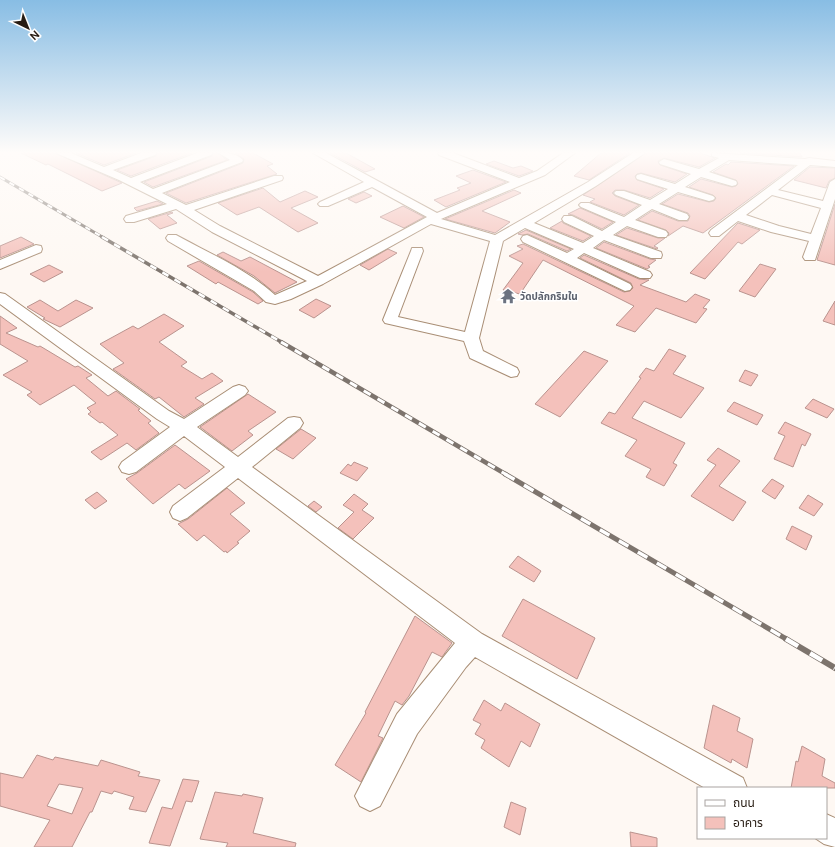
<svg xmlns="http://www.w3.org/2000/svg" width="835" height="847" viewBox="0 0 835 847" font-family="'DM Sans','Noto Sans Thai',sans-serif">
  <rect width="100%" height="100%" fill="#fef8f3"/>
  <!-- building -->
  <path fill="#f4c1bb" stroke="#ba938e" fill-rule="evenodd" d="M21 153H55L122 183 102 191 48 164 46 165Z
    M76 153H136L104 165Z
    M157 153H192L131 176 117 170 156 156Z
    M213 153H218L227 160 153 187 144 182 212 156Z
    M235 153H253L273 164 267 166 277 174 186 203 166 193 243 163 244 159Z
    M330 153H346L375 169 365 172Z
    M601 153H630L589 180 574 176Z
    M646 153H700L715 158 699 167 664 158 658 161 660 165 687 174 675 182 641 173 637 174 635 176 637 180 664 189 650 198 624 190H615L612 193 615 196 639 205 624 215 590 202 595 199 583 195Z
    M740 153H800L802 157Z
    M494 161 513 168 521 166 533 171 519 176 486 164Z
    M731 162 794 166 703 233 683 226 668 236 669 233 666 230 638 220 652 211 678 221H688L690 216 688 213 662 204 678 194 709 202 714 201 716 198 713 195 689 187 701 179 732 187 736 186 738 184 736 180 713 172 726 164 728 165Z
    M810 167 835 168V178L829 181 826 188 794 180Z
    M473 170 506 182 446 207 434 200 460 190 457 188 471 183 456 176Z
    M263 188 280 202 305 191 318 197 291 208 318 223 298 232 259 207 237 215 218 203Z
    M514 190 521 193 482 211 510 222 495 233 445 219Z
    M364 192 372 196 356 203 348 199Z
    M157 201 163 204 137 211 134 208Z
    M835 204V265L817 260Z
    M403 206 424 217 404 228 380 217Z
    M580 208 613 222 602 229 573 215 568 214Z
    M172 212 173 213 167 215 177 223 160 229 148 219Z
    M562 221 563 223 591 236 583 241 550 228Z
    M738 223 760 230 742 244 738 242 705 279 690 273Z
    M627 228 658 238H665L654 246 658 248 657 249 616 235Z
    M526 230 571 249 567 251 528 234 522 235 518 234Z
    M21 237 34 244 0 258V246Z
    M604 242 650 259 656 260 648 266 650 267 647 269 596 248Z
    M523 244 624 292 630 291 633 288 631 283 580 258 584 255 639 279 649 280 640 285 686 302 695 294 710 300 703 308 707 309 696 323 656 308 635 332 616 325 634 306 543 260 520 294 503 290 523 263 509 256 523 249 517 246Z
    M388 249 397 253 369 270 360 265Z
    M223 252 241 261 250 257 297 282 275 293 254 276 217 255Z
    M199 261 253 292 263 301 258 304 218 282 216 284 187 266Z
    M760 264 776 269 755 297 739 291Z
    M49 265 63 272 44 282 30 274Z
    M316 299 331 306 314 318 299 310Z
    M40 300 58 311 76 300 93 308 60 327 43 319 45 318 27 307Z
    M835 301V325L823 321Z
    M164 314 184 326 159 342 187 362 181 366 202 379 212 373 223 381 195 398 204 404 184 417 159 397 155 399 113 369 124 363 100 344 133 326 138 329Z
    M0 316 17 328 6 333 38 347 40 346 75 367 78 366 92 375 86 378 108 396 116 391 140 409 138 410 141 413 151 421 148 423 159 433 136 450 127 443 101 460 91 452 118 435 102 422 100 423 88 414 91 412 87 408 96 403 74 385 40 405 27 395 32 392 3 375 28 361 0 344Z
    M669 349 686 356 673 374 704 388 681 418 644 401 632 418 685 443 673 463 677 465 664 486 646 477 651 469 625 456 637 440 601 423 609 412 615 414 641 378 639 377 646 368 654 371Z
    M584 351 608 361 560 417 535 404Z
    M745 370 758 375 751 386 739 381Z
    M248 394 276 412 248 431 253 435 232 451 200 427Z
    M813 399 834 409 827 418 805 408Z
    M734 402 763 415 757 425 727 411Z
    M785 422 811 434 805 446 802 444 793 467 774 459 785 436 778 433Z
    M301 429 316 438 293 459 276 449Z
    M175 445 210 471 185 489 179 484 153 504 126 479 137 473Z
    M718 448 740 461 719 486 746 502 733 521 691 496 716 465 707 460Z
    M354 462 368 468 357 481 340 473 348 464 351 466Z
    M772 479 784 486 775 499 762 491Z
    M227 488 245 503 230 514 250 531 237 542 239 543 227 553 226 551 224 552 204 535 197 541 178 524 188 519Z
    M97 492 107 501 95 509 85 500Z
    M354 494 368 504 362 510 374 518 353 539 338 528 354 512 343 505Z
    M808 495 823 504 814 516 799 508Z
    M314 501 322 507 316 512 308 506Z
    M792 526 812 536 806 550 786 539Z
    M518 556 541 571 534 582 509 567Z
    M523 599 595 638 577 679 502 636Z
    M415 616 452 643 442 657 432 652 409 696 402 705 395 701 378 736 383 738 361 782 335 765 366 713 365 712Z
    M484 700 501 711 505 703 540 724 530 747 521 741 509 767 481 748 485 740 475 734 481 724 473 720Z
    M713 705 740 718 737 731 753 739 747 768 732 759 731 763 704 748Z
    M802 746 825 759 822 776 835 783V788H791L796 761 798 762Z
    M37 755 53 760 55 757 98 766 101 760 140 772 138 776 160 780 146 812 129 809 134 797 114 791 112 794 101 791 92 812H90L72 847H34L50 820 0 806V773L23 778ZM59 784 83 788 72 814 47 806Z
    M183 779 199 781 192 802 186 801 170 846 149 843 162 807 172 809Z
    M215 792 242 796 243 794 263 798 253 833 296 843 295 847H226L228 843 200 839Z
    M511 802 526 808 520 835 504 827Z
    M630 832 657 838V847H631Z"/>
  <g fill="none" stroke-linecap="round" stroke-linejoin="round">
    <!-- minor casing -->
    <g stroke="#a98e75" stroke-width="2">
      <path id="minor" d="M56 153H71L104 167 141 153H156L155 155 113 170 131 178 197 153H212L211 155 140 182 153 189 230 160 219 153C228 153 236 153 243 160L242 162 162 193 186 205 274 176H282L283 178 282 180 194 210 220 226 318 276 427 217 372 187 328 206H320L318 204 320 202 364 182 313 153H326L437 213 510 182 439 155 438 153H453L519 178 537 171 563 153H575L545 175 441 219 495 235 588 182 633 153H645L596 186 534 223 583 243 594 236 564 222 562 219 564 216H572L602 231 616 222 581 207 579 205 581 203H589L624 217 642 205 616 195 614 193 616 191H624L650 200 668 189 637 179 636 177 637 175 641 174 675 184 691 174 660 164 659 162 664 159 699 169 719 158 712 156V153L805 159 809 158 835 161V167L810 165 778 190 823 201 830 182 835 179V199L815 260H805L803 257 809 241 771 232 738 221 719 236H711L709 233 711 230 798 165 729 160 709 172 736 181 737 183 736 185 732 186 701 177 685 187 713 196 715 198 713 200 709 201 678 192 659 204 687 214 689 217 687 220H679L652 209 635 220 666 231 668 234 666 237H658L627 226 613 235 661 252 662 255 661 258H651L604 240 593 248 650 272 652 275 650 278H640L584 253 577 258 630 284 632 287 630 290 625 291 523 242 521 239 523 236 527 235 567 253 574 249 525 228 503 241 479 338 483 351 517 368 519 372 517 376 511 377 470 358 464 341 385 323 383 320 411 251 412 248H422L423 251 398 317 465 332 490 241 431 224 323 284 291 299 275 304 266 302 254 291 168 241 166 238 168 235H176C209 253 248 270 275 295L307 281 212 232 176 209 134 222H126L124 219 126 216 167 204 119 180ZM772 195 821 208 811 234 779 226 746 215Z
        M36 245 41 246 42 249 41 252 0 269V260Z
        M0 293 5 294 169 411 184 419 233 387 239 385 245 387 248 391 245 395 197 427 238 457 288 418 294 417 300 418 303 423 300 428 252 467 482 634 743 778 747 788H705L475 657 466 667 417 734 380 806 370 811 360 806 355 796 397 714 455 643 238 478 187 518 180 521 173 518 170 512 173 506 225 467 184 436 136 472 129 474 122 472 119 467 122 462 170 427 157 419 0 304Z
        M826 814 835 818V847L824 844 815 838H826Z"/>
    </g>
    <!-- minor -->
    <use href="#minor" fill="#fff" fill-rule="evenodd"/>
    <!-- rail-far4 casing -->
    <g stroke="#7d746d" stroke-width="3">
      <path id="rail-far4" d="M0 177 104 238"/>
    </g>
    <!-- rail-far3 casing -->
    <g stroke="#7d746d" stroke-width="3.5">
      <path id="rail-far3" d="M102 237 283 343"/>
    </g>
    <!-- rail-far2 casing -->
    <g stroke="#7d746d" stroke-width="4.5">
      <path id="rail-far2" d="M281 342 507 475"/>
    </g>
    <!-- rail-far1 casing -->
    <g stroke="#7d746d" stroke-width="5">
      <path id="rail-far1" d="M505 474 788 640"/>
    </g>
    <!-- rail casing -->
    <g stroke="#7d746d" stroke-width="6">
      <path id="rail" d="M786 639 835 668"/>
    </g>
    <!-- rail-far4 -->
    <use href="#rail-far4" stroke="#fff" stroke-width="2" stroke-dasharray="5.5" stroke-linecap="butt"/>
    <!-- rail-far3 -->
    <use href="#rail-far3" stroke="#fff" stroke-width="2.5" stroke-dasharray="7" stroke-linecap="butt"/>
    <!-- rail-far2 -->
    <use href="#rail-far2" stroke="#fff" stroke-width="3" stroke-dasharray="8" stroke-linecap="butt"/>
    <!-- rail-far1 -->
    <use href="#rail-far1" stroke="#fff" stroke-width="3.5" stroke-dasharray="11" stroke-linecap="butt"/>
    <!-- rail -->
    <use href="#rail" stroke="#fff" stroke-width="4.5" stroke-dasharray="14" stroke-linecap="butt"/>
  </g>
  <!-- sky -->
  <linearGradient id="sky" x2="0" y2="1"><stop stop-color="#88bde4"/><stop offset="0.56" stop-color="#fffcfa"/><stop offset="1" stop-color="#fffcfa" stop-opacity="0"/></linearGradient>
  <rect width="835" height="272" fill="url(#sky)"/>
  <!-- icons -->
  <defs>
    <g id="temple-bare" transform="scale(1.2)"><path d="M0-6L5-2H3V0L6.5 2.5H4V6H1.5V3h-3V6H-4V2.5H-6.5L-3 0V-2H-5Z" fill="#6b7280" stroke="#fff" stroke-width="2.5" paint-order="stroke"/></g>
  </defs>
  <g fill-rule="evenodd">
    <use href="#temple-bare" x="508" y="296"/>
  </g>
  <g text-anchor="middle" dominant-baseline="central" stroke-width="3" stroke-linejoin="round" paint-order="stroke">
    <!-- far-worship labels -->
    <g font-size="10" font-weight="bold" fill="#5b616d" stroke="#fff" text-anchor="start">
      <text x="520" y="296">วัดปลักกริมใน</text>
    </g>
  </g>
  <!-- legend -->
  <rect x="697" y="787" width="130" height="52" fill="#ffffff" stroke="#a9a4a1"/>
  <rect x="705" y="800" width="20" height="6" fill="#ffffff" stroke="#a9a4a1"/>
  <text x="733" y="807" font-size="12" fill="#271c13">ถนน</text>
  <rect x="705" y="817" width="20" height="12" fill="#f4c1bb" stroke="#a9a4a1"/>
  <text x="733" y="827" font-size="12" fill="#271c13">อาคาร</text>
  <!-- north arrow -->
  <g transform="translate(28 28) rotate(137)" stroke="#ffffff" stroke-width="3" paint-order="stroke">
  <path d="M0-3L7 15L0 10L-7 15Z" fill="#271c13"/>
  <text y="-6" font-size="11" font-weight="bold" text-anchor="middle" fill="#271c13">N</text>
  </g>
</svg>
